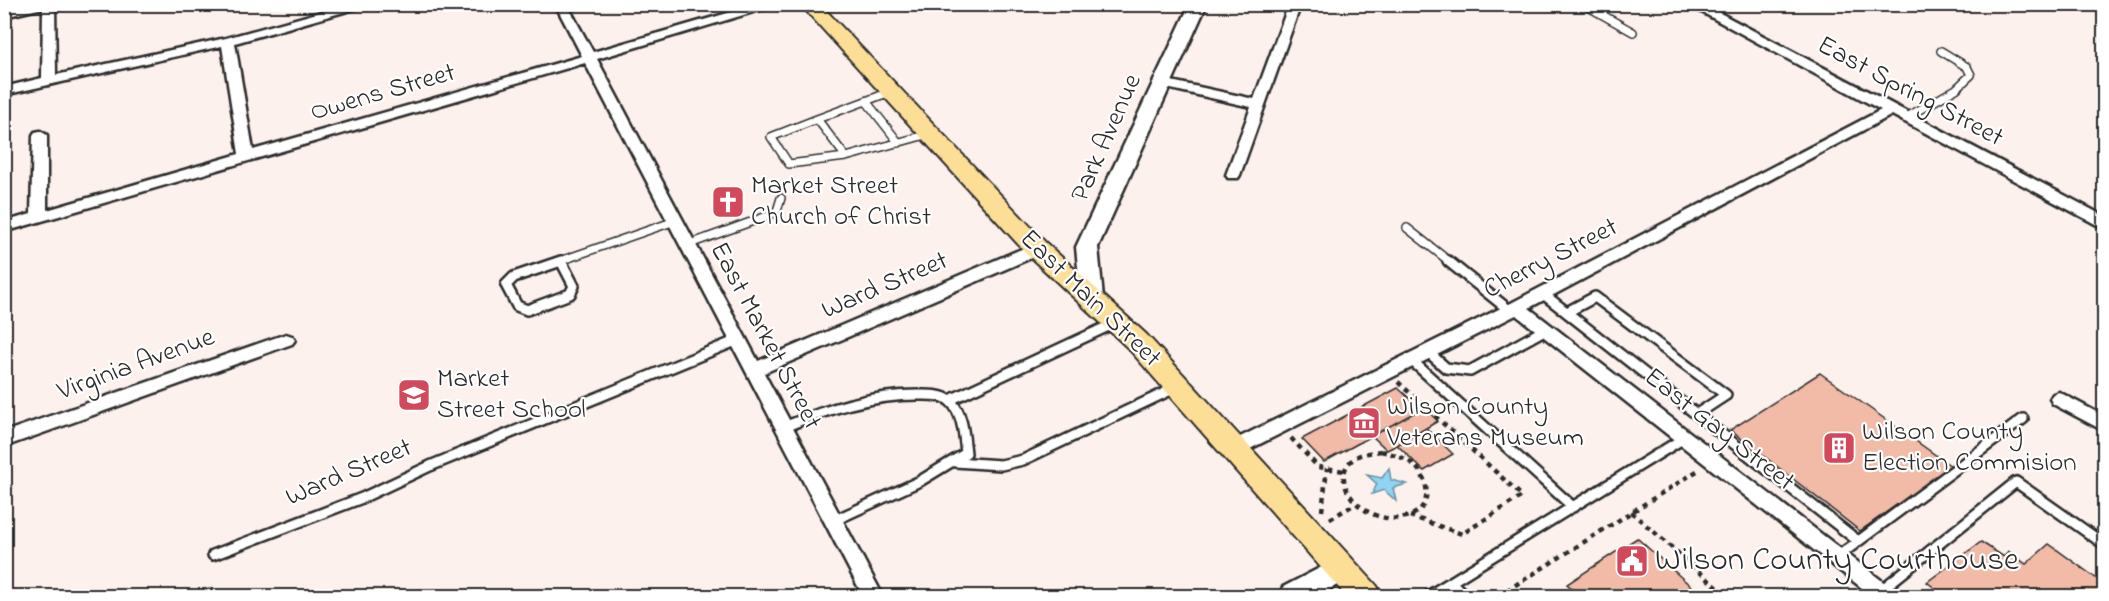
<svg xmlns="http://www.w3.org/2000/svg" width="2109" height="601" viewBox="0 0 2109 601" font-family="'Indie Flower',sans-serif">
  <rect width="100%" height="100%" fill="#fcf1ed"/>
  <filter id="ink" filterUnits="userSpaceOnUse"><feTurbulence type="fractalNoise" baseFrequency=".0167" numOctaves="2"/><feDisplacementMap in="SourceGraphic" scale="12" xChannelSelector="R" yChannelSelector="G"/><feConvolveMatrix kernelMatrix="1 2 1 2 8 2 1 2 1" color-interpolation-filters="sRGB"/></filter>
  <g filter="url(#ink)">
    <!-- water -->
    <path fill="#8fd4f1" stroke="#6790a2" stroke-width="1.5" d="M1389 468 1391 480 1407 484 1393 488 1396 501 1384 490 1372 494 1377 484 1367 475 1382 478Z"/>
    <!-- building -->
    <path fill="#f2bba7" stroke="#2b2b2b" stroke-width="1.5" d="M1820 373 1951 466 1860 531 1730 430Z
      M1398 388 1421 409 1424 408 1438 421 1426 428 1453 454 1424 471 1397 445 1387 450 1372 436 1324 462 1302 439Z
      M1398 388 1421 409 1324 462 1302 439Z
      M1426 428 1453 454 1424 471 1397 445Z
      M1637 538 1702 596H1580L1567 584Z
      M1981 542 2004 557 2008 551 2026 564 2049 544 2104 584V596H1945L1927 582Z"/>
    <g fill="none" stroke-linecap="round" stroke-linejoin="round">
      <!-- lane-far1 casing -->
      <g stroke="#2b2b2b" stroke-width="10">
        <path id="lane-far1" d="M1583 4 1633 32
          M890 92 817 119 846 157 929 134
          M866 101 899 143
          M1905 118 1956 89 1971 75 1967 67 1941 51
          M817 119 771 137 789 164 846 157
          M1407 228 1450 262
          M687 245 770 215 777 211 781 198
          M557 262 675 221"/>
      </g>
      <!-- lane casing -->
      <g stroke="#2b2b2b" stroke-width="14">
        <path id="lane" d="M561 261 514 277 506 285 517 306 527 310 570 294 574 286 561 261
          M1448 261 1509 310
          M1542 293 1858 541
          M1567 312 1595 297 1726 395 1697 414
          M1427 351 1446 368 1470 371 1546 329
          M1410 359 1573 507
          M950 400 1115 323
          M784 427C828 409 870 395 918 395 928 395 942 394 950 401 963 412 964 437 966 453L920 481 833 521
          M955 462 1001 465 1023 460 1175 388
          M213 555 362 498 430 466 738 340
          M1837 557 2023 419
          M1451 582 1684 438
          M1880 591 2016 482 2104 544
          M1428 596 1451 582 1465 596"/>
      </g>
      <!-- street casing -->
      <g stroke="#2b2b2b" stroke-width="5">
        <path id="street" d="M25 4H55L56 75 226 38 350 4H372L235 43 253 150 582 56 555 4H567L593 52 759 4H780L597 59 758 361 1031 245H1043L1045 249 1043 253 764 373 883 596H863L585 63 4 232V222L31 214 33 135 35 132 40 131 47 135V210L239 154 222 46 4 95V87L42 78 43 8 4 17V9Z
          M1289 4H1301L1240 175 1238 178H1228L1226 175 1251 107 1162 87 1155 83 1162 79 1254 99Z
          M1687 4H1703L2104 216V227L2099 226 1892 115 1529 308 1894 590 1897 596H1872L1516 315 1240 454 1233 456 1226 454 1224 449 1226 444 1511 303 1881 110Z
          M286 334 292 336 295 340 292 344 4 447V432Z
          M2059 392 2104 416V431L2053 404 2050 399 2053 394Z"/>
      </g>
      <!-- secondary casing -->
      <g stroke="#2b2b2b" stroke-width="5">
        <path id="secondary" d="M1190 4H1207L1098 247 1103 298 1100 304 1092 306 1084 304 1081 298 1076 247Z
          M1341 557 1351 561 1355 569 1351 577 1318 596H1279L1283 587Z"/>
      </g>
      <!-- primary casing -->
      <g stroke="#2b2b2b" stroke-width="4">
        <path id="primary" d="M800 4H820L1046 243 1147 335 1377 586 1382 596H1346L1129 349 1028 255Z"/>
      </g>
      <!-- path -->
      <path stroke="#2b2b2b" stroke-width="4.5" stroke-dasharray="5 5" stroke-linecap="butt" d="M1398 382 1522 496 1462 534 1410 516
        M1291 438 1318 467 1344 471
        M1381 451C1393 454 1405 457 1415 466 1429 479 1433 507 1411 515 1366 533 1320 476 1358 456 1364 453 1374 452 1381 451Z
        M1322 511 1327 468
        M1631 512 1727 596
        M1330 519 1355 504
        M1498 596 1697 471
        M1834 596 1843 590"/>
      <!-- lane-far1 -->
      <use href="#lane-far1" stroke="#fff" stroke-width="7"/>
      <!-- lane -->
      <use href="#lane" stroke="#fff" stroke-width="9"/>
      <!-- street -->
      <use href="#street" fill="#fff" fill-rule="evenodd"/>
      <!-- secondary -->
      <use href="#secondary" fill="#fff" fill-rule="evenodd"/>
      <!-- primary -->
      <use href="#primary" fill="#fdde96" fill-rule="evenodd"/>
    </g>
  </g>
  <!-- icons -->
  <defs>
    <g id="church-square" transform="scale(1.725)"><rect x="-9" y="-9" width="18" height="18" rx="4" fill="#d1495b" stroke="#fff"/><path d="M-1.2-6h2.4v3.5h3.3v2.4h-3.3V6h-2.4V-.1h-3.3v-2.4h3.3Z" fill="#fff"/></g>
    <g id="school-square" transform="scale(1.725)"><rect x="-9" y="-9" width="18" height="18" rx="4" fill="#d1495b" stroke="#fff"/><path d="M0-5L7-2L0 1L-7-2ZM-4 1L0 2.5L4 1V4Q0 6-4 4Z" fill="#fff"/></g>
    <g id="museum-square" transform="scale(1.725)"><rect x="-9" y="-9" width="18" height="18" rx="4" fill="#d1495b" stroke="#fff"/><path d="M0-6L6-3V-2H-6V-3ZM-5-1h2V3h-2ZM-1-1h2V3h-2ZM3-1h2V3H3ZM-6 4H6V6H-6Z" fill="#fff"/></g>
    <g id="building-square" transform="scale(1.725)"><rect x="-9" y="-9" width="18" height="18" rx="4" fill="#d1495b" stroke="#fff"/><path d="M-4-6H4V6H1V3H-1V6H-4ZM-2.5-4.3h1.7v1.8h-1.7ZM.8-4.3h1.7v1.8H.8ZM-2.5-1h1.7V.8h-1.7ZM.8-1h1.7V.8H.8Z" fill="#fff"/></g>
    <g id="civic-square" transform="scale(1.725)"><rect x="-9" y="-9" width="18" height="18" rx="4" fill="#d1495b" stroke="#fff"/><path d="M-.6-6.5H3V-4.5H.6V-3L4-1V1h2V6H-6V1h2V-1L-.6-3ZM-1.2 2.5V6h2.4V2.5Z" fill="#fff"/></g>
  </defs>
  <g fill-rule="evenodd">
    <use href="#church-square" x="728" y="202"/>
    <use href="#school-square" x="414" y="395"/>
    <use href="#museum-square" x="1364" y="423"/>
    <use href="#building-square" x="1839" y="448"/>
    <use href="#civic-square" x="1632" y="561"/>
  </g>
  <g text-anchor="middle" dominant-baseline="central" stroke-width="4.5" stroke-linejoin="round" paint-order="stroke">
    <!-- street labels -->
    <g font-size="27" fill="#2b2b2b" stroke="#fff">
      <text transform="translate(1910 92) rotate(28)">East Spring Street</text>
      <text transform="translate(383 93) rotate(-16)">Owens Street</text>
      <text transform="translate(1107 138) rotate(-66)">Park Avenue</text>
      <text transform="translate(1551 259) rotate(-27)">Cherry Street</text>
      <text transform="translate(885 286) rotate(-23)">Ward Street</text>
      <text transform="translate(1090 299) rotate(44)">East Main Street</text>
      <text transform="translate(765 336) rotate(62)">East Market Street</text>
      <text transform="translate(136 365) rotate(-20)">Virginia Avenue</text>
      <text transform="translate(1719 430) rotate(38)">East Gay Street</text>
      <text transform="translate(349 473) rotate(-23)">Ward Street</text>
    </g>
    <!-- poi labels -->
    <g font-size="27" fill="#2b2b2b" stroke="#fff" text-anchor="start">
      <text x="751" y="186">Market Street<tspan x="751" dy="31">Church of Christ</tspan></text>
      <text x="437" y="379">Market<tspan x="437" dy="31">Street School</tspan></text>
      <text x="1387" y="407">Wilson County<tspan x="1387" dy="31">Veterans Museum</tspan></text>
      <text x="1862" y="432">Wilson County<tspan x="1862" dy="31">Election Commision</tspan></text>
    </g>
    <!-- near-poi labels -->
    <g font-size="33" fill="#2b2b2b" stroke="#fff" text-anchor="start">
      <text x="1655" y="561">Wilson County Courthouse</text>
    </g>
  </g>
  <!-- margin -->
  <rect width="2109" height="601" fill="none" stroke="#fff" stroke-width="24"/>
  <rect x="12" y="12" width="2085" height="577" fill="none" stroke="#2b2b2b" stroke-width="2" filter="url(#ink)"/>
</svg>
